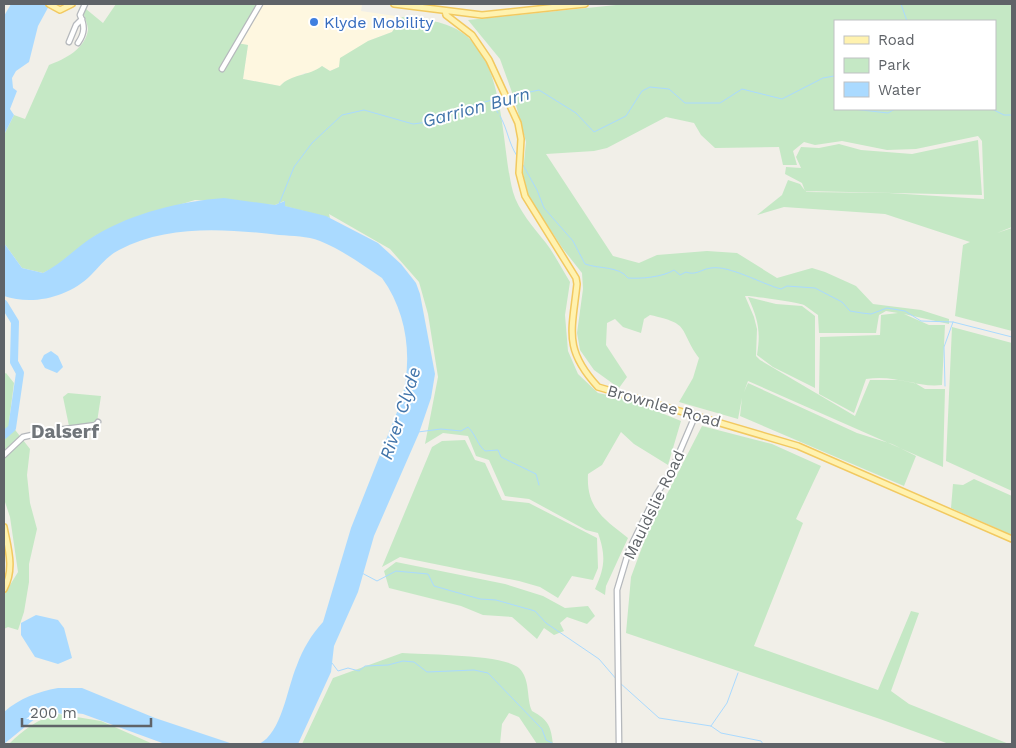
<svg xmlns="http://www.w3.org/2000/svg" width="1016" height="748" viewBox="0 0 1016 748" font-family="'Work Sans',sans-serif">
  <rect width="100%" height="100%" fill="#f1efe8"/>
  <!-- commercial -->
  <path fill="#fef7e0" d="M258 4H352L362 5 361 11 402 17 392 32 368 41 339 67 330 71 322 66 313 73H305L284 82 280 86 243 79 248 45 236 43Z"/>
  <!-- green -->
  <path fill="#c5e8c5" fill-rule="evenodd" d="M116 4H258L237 43 248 45 243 79 280 86C291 74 309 76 322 66L330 71 339 67 340 58 368 41 392 32 402 17C423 19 447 21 464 34 506 66 501 146 513 192 518 210 534 228 546 243 555 255 562 269 570 282L565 315 568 351 578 374 598 393 627 399 681 421 668 465 634 444 621 432 602 465 588 474C586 508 604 519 628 538L606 586 605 595 595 589C605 567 606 556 598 533L586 530 529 499 505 496 489 460 476 456 468 436 443 433 425 444 438 377 428 314 419 282 390 249 329 214 330 218 284 206V201L275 205 195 200 123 222 95 236 55 267 43 273 22 268 4 243V135L14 115 25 119 49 65C65 59 85 49 88 30 88 24 84 17 83 11L86 9 103 23Z
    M626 4H1012V227L997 233 1012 228V331L955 316 963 245 970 242 885 214 784 207 757 215 782 195 788 180 800 184 806 192 889 193 984 199 982 141 978 136 916 149 887 150 842 141 815 145 804 142 793 151 797 165H783L779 147 715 148 701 135 694 123 666 117 607 148 594 151 546 154 613 256 639 263 657 255 707 251 737 253 777 278 812 268 825 272 856 286 873 304 921 310 949 319V324L904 314 929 325H945L942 385C917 388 896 374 866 379L854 413 819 394 820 337 880 335 881 315 898 313 886 311 879 315 876 333H819L818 315C813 312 809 308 804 305 800 303 749 295 745 296L754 317 757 329 756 356 760 360 855 416 870 380H899L915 383 925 389H945L943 467 748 381 744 392 748 383 857 433 892 444 916 456 904 486 740 416 742 398 738 419 679 402 693 378 699 358C678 329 692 324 650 315L644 319 641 333 623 327 615 319 607 323 606 345 627 377 619 388 594 370 580 350 577 333 583 289 582 273 563 249 528 196 523 173 526 142 514 98 500 59 468 20ZM835 21H995V109H835Z
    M978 140 982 195 805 191 802 183 785 174 786 167 801 168 796 157 801 147 819 148 839 144 861 150 912 154Z
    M748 297 776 304 802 306 815 316V388L773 367 757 355C761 331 758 319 748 297Z
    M952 327 1012 343V491L946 461Z
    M6 373 14 383 9 422 30 449 27 475 30 503 37 529 29 564V582L24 612 18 630 8 627 4 629V595L18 572 10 517 4 499V374Z
    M68 393 101 396 97 422 69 426 63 397Z
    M702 426 772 444 821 466 796 519 803 523 754 646 878 690 911 611 919 613 891 691 909 704 1009 744H949L880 719 626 633 631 577 648 531Z
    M465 440 475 460 485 463 502 500 529 503 597 538 598 568 593 580 572 576 558 598 540 587 519 581 400 557 382 567 432 447 442 441Z
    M974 479 1012 496V535L951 508 953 484 963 485Z
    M396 562 505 584 543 596 565 608 588 606 595 616 587 624 567 617 560 623 564 631 554 635 544 628 537 639 512 617 483 615 461 606 389 588 384 571Z
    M402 653C426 655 503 654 519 668 531 680 526 698 532 711 549 720 551 727 553 744H537L519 717 509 713 502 724 500 744H302L333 678Z
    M58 714 101 721 153 744H9C23 730 39 718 58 714Z"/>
  <!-- water -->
  <path fill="#aadaff" d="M11 4H50L38 26 29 62 16 71 12 78 13 88 17 91 10 109 14 115 4 135V16Z
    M224 198 275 205 285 201V206L326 216 378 243 401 264 416 283 420 294 435 374 431 398 419 433 374 536 358 592 334 646 331 672 298 744H259C282 733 287 688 297 665 303 649 311 635 323 622L351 528 401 402C413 360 408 314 382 278 363 265 342 250 320 241 307 236 293 236 279 235 227 229 168 224 119 250 107 256 100 266 91 275 69 297 33 306 4 296V243L22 268 43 273C63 263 77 246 96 235 133 213 181 201 224 198Z
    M51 351 58 356 63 367 57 373 45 368 41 361 44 355Z
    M36 615 58 620 64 628 72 658 58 664 35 657 21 635V623Z
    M58 688H82L155 718 233 744H165L83 714 75 713 67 715 52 712 42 713 4 744V712C20 698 37 692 58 688Z"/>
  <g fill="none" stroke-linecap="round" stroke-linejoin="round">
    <!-- stream -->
    <path stroke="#aadaff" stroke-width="1" d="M901 4 907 21
      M507 97 539 90 576 113 594 132 626 116 642 91 650 87 669 89 685 103H720L742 89 782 99 823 78 834 76 835 77
      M491 101 498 113
      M853 109 888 113 895 109
      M992 109 1004 115H1012
      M500 116C508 130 508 142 517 156
      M523 165 537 190 544 208 573 241 585 264C599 269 619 266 628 278 641 279 663 277 674 270L680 275 686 272C696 276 701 269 711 268 729 265 762 284 781 289L787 286 815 288 842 302 850 311 862 313 871 314 887 308 905 311 921 321 953 322 1012 337
      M279 204 294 167 312 143 342 115 364 110 413 124 435 121 459 109 503 97
      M945 386 944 347 953 322
      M418 432 441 429 461 431 468 427C476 435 477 444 485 451L498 450 501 457 536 474 539 485
      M360 572 377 581 396 571 428 574 434 586 480 599 496 600 535 611 546 623 599 659 617 680
      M332 663 338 671 348 668 359 671 365 666 388 665 403 661 414 662 427 672 474 670 488 673 542 729 546 740 554 744
      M620 683 659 718 711 726 721 733 761 741 763 744
      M711 726 727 703 738 673"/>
    <!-- river -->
    <path stroke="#aadaff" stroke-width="8" d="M4 304 15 322 14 362 20 373 12 428 4 435"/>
    <!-- minor casing -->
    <g stroke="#b5b8bc" stroke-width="7">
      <path id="minor" d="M69 42 76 25 82 19
        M78 43C85 33 85 26 80 15L85 4
        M222 69 260 4
        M4 455 23 437 50 431 96 425 98 422
        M619 744 617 590 629 550 656 495 671 472 695 416"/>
    </g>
    <!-- major casing -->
    <g stroke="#f2c960" stroke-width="8">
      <path id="major" d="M49 4 60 10 72 4
        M394 4 482 15 585 4
        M445 11 446 15 472 35 489 60 518 123 521 139 519 173 525 196 576 278 577 284C572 331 563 349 598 387L798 446 1012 539
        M4 527C8 548 15 569 4 589"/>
    </g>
    <!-- minor -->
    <use href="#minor" stroke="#fff" stroke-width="4.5"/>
    <!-- major -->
    <use href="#major" stroke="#fff2af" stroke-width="5"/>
  </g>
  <!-- markers -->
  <circle fill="#3f7fe0" stroke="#fff" stroke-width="2" cx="314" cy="22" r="5"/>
  <g text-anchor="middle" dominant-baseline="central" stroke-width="4" stroke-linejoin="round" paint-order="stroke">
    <!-- shop labels -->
    <g font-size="16" fill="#366cbe" stroke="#fff" text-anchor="start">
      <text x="324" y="22">Klyde Mobility</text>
    </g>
    <!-- street labels -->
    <g font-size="16" fill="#5f6368" stroke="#fff">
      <text transform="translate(664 406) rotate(16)">Brownlee Road</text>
      <text transform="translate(654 505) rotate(-64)">Mauldslie Road</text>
    </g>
    <!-- water labels -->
    <g font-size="18" font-style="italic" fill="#4174aa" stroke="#fff">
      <text transform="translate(476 107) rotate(-15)">Garrion Burn</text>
      <text transform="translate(400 413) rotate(-72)">River Clyde</text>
    </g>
    <!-- quarter labels -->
    <g font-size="19" font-weight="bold" fill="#70757a" stroke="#fff">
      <text x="65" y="431">Dalserf</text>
    </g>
  </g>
  <!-- border -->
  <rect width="1016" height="748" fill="none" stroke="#5f6368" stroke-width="10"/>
  <!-- legend -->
  <rect x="834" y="20" width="162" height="90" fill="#ffffff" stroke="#bfc1c3"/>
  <rect x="844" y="36" width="25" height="8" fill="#fff2af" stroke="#bfc1c3"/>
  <text x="878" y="45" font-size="15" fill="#5f6368">Road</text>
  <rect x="844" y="58" width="25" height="15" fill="#c5e8c5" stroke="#bfc1c3"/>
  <text x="878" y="70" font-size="15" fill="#5f6368">Park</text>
  <rect x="844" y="82" width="25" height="15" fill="#aadaff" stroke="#bfc1c3"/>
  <text x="878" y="95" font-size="15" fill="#5f6368">Water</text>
  <!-- scale -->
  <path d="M22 718v8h129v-8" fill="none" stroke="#5f6368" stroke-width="2.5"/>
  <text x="30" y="718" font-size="15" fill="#5f6368" stroke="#ffffff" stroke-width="4" paint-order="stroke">200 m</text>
</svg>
